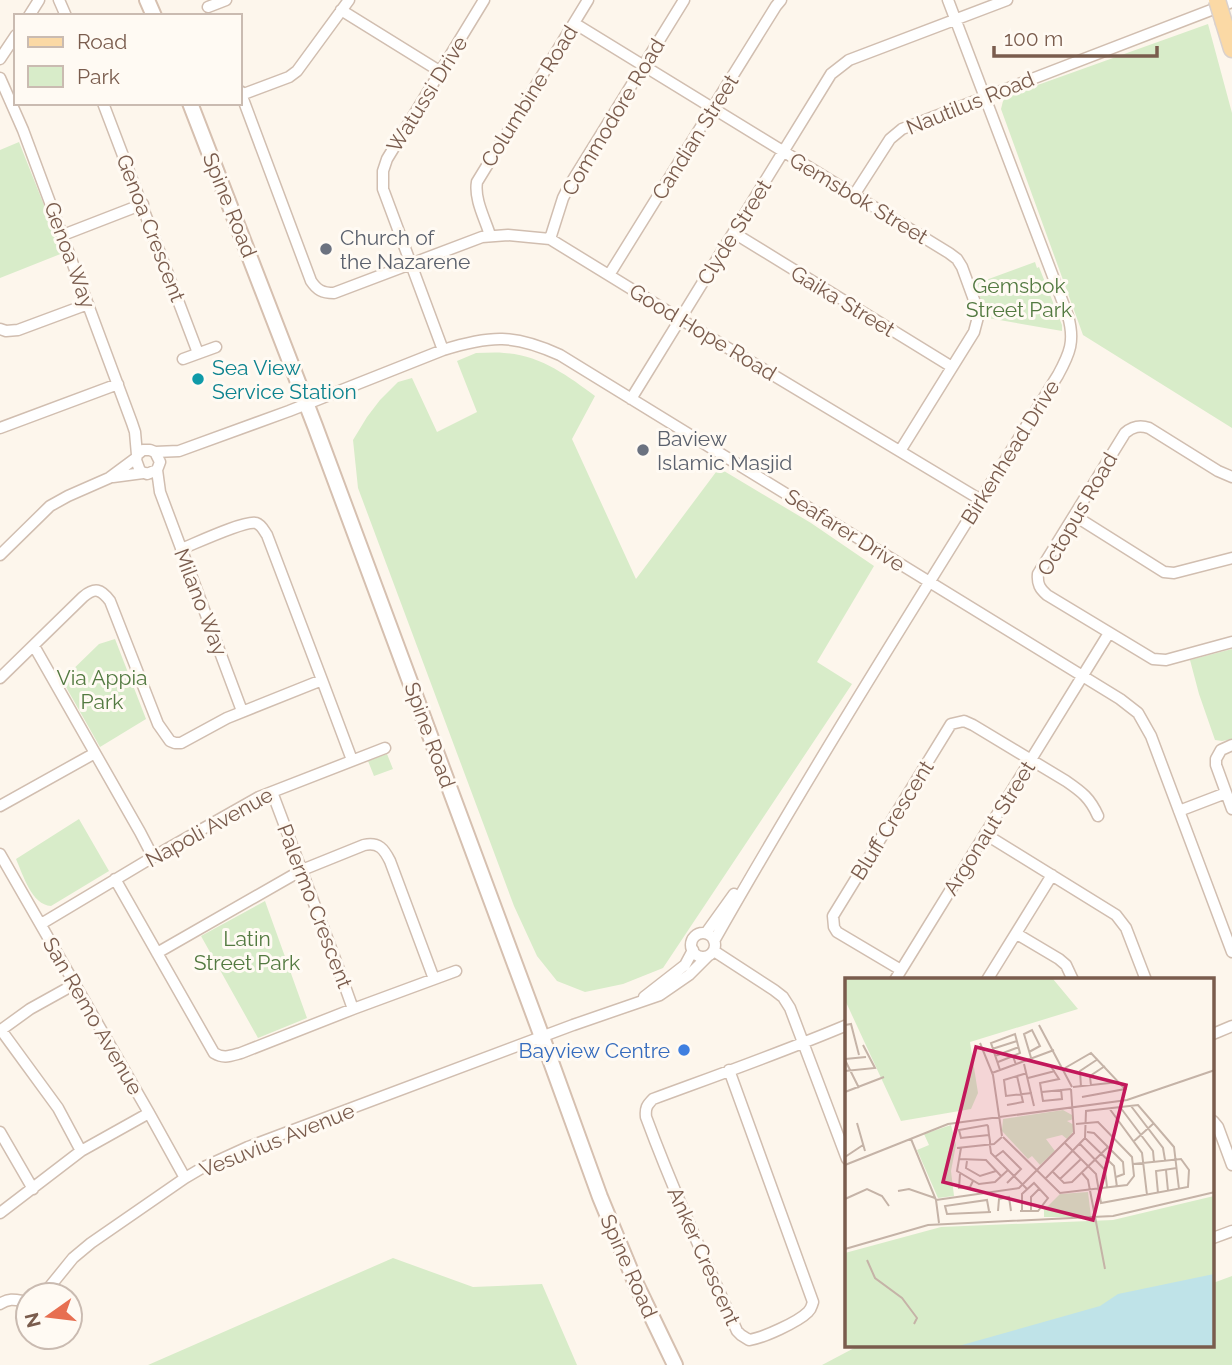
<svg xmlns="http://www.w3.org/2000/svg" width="1232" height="1365" viewBox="0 0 1232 1365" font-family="Raleway,sans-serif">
  <rect width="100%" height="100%" fill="#fdf6ec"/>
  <!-- green -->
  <path fill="#d8ecc9" d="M1208 24 1232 113V428L1083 335 1001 109 1004 97Z
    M19 142 63 253 0 278V150Z
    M1035 262 1037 268 1039 267 1062 325V331L988 318 975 284Z
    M476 353C485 353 495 352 504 353 540 355 568 376 595 396L572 439 636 579 719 468 811 523 874 566 817 662 852 684 663 968 623 984 585 992 557 981 537 956 514 906 358 488 353 440 367 417 380 400 398 382 412 378 437 432 477 412 457 361Z
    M115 639 146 719 100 747 62 680 99 644Z
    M1232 649V739L1222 741 1215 740 1199 694 1190 660Z
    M387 754 393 769 374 776 368 761Z
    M79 819 109 871 51 906C32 905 23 875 16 859Z
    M265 901 307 1018 258 1038 201 936Z
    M393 1258 473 1287 542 1284 577 1365H148Z
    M1232 1276V1365H822L858 1346H1213V1283Z"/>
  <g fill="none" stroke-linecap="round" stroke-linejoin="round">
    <!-- street casing -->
    <g stroke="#d1beb0" stroke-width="13">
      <path id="street" d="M59 0 66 16
        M208 7 226 0
        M341 10 441 72
        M29 16 39 0
        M574 23 949 253 957 259 962 267 977 308 978 317 974 332 900 451
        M0 59 16 35
        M0 78 23 130 132 423 135 432 137 455
        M240 91 311 281C317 290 322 293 334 293L482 237 508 235 550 239 703 333 981 500
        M241 95 289 77 297 71 349 0
        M103 103 198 353
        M854 195 890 139 902 129 1232 2
        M734 233 952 367
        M63 235 143 204
        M490 235C485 219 474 199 477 182L588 0
        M550 239 563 198 568 188 684 0
        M609 275 776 6 781 0
        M0 329 6 331 18 330 88 304
        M443 350 383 189V171L387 159 484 0
        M183 359 216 347
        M631 399 831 74 849 60 1007 0
        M0 428 118 384
        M155 452 160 462 157 470 147 474 140 471 136 460 137 455 143 450H150L155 452 179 451 289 411 443 350C491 335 514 334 560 355L1120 699 1138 713 1151 736 1232 952
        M157 470 160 492 242 711
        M113 477 143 473
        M1232 477 1218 471 1149 428C1140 425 1133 426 1125 433L1038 574C1037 584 1040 589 1047 595L1153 659 1166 660 1232 642
        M1075 516 1164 572 1174 573 1232 558
        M0 555 50 506 68 496 109 478 136 458
        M34 646 140 832 153 857
        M0 678 83 597C95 587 101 589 110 601L158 724 170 741 175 743H181L227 718 322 680 267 535C264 531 262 525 256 523 245 520 194 544 181 549
        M322 680 352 760
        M1232 745 1221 750 1216 759V765L1232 809
        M0 806 95 753
        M1179 811 1226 793
        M985 834 1116 915 1126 928 1146 980
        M0 854 149 1113 185 1178
        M115 879 214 1053C224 1059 230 1056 241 1053L353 1009 338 967 272 792
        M41 924 153 857 259 797 385 748
        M706 933 734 894
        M691 945a12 12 0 1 1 24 0a12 12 0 1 1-24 0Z
        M1017 934 1059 959 1066 965 1073 980
        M714 941C823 749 942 563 1058 375 1070 353 1075 341 1068 316L948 0
        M714 951 774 990 783 997 790 1008 847 1159
        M157 953 302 870 364 845C379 842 384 849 390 861L434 979
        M901 970 837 932 834 927 833 916 951 724 964 721 973 725 1066 781C1082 792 1090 798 1098 816
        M895 980 1109 633
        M987 980 1052 875
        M75 984 30 1009 1 1030 58 1108 81 1151
        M644 997 685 965 693 950
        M353 1009 456 971
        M1213 1034 1232 1026
        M729 1070 813 1302C811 1307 812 1308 808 1312 798 1322 763 1338 749 1340L741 1335 737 1331C705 1260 673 1190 646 1117 645 1108 647 1105 653 1099 718 1075 783 1052 847 1025
        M1213 1121 1218 1127 1232 1165
        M0 1132 33 1189
        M0 1213 81 1151 149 1113
        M1213 1238 1232 1231
        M43 1295 73 1258 91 1243 185 1178 202 1168 248 1147 573 1025 660 995 689 975 708 956
        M0 1304C10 1297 16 1300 28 1302"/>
    </g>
    <!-- secondary casing -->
    <g stroke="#d6c0b0" stroke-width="18">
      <path id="secondary" d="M147 0 154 16
        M190 103 315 426 542 1037 600 1197 636 1284 675 1365"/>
    </g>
    <!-- primary casing -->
    <g stroke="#dad1cd" stroke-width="19">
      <path id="primary" d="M1224 23 1232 49"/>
    </g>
    <!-- street -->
    <use href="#street" stroke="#fff" stroke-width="10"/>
    <!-- secondary -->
    <use href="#secondary" stroke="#fff" stroke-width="14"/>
    <!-- primary -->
    <use href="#primary" stroke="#fbd9a5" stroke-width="16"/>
    <!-- primary-bridge casing -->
    <g stroke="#dad1cd" stroke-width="19" stroke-linecap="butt">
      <path id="primary-bridge" d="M1217 0 1224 23"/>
    </g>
    <!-- primary-bridge -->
    <use href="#primary-bridge" stroke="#fbd9a5" stroke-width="16"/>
  </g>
  <!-- markers -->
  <g fill="#6b7280" stroke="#fffaf3" stroke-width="2.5">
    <circle cx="326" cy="249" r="7"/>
    <circle cx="643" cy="450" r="7"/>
  </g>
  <circle fill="#0f9aa8" stroke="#fffaf3" stroke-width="2.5" cx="198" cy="379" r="7"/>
  <circle fill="#3f7fe0" stroke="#fffaf3" stroke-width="2.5" cx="684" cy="1050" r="7"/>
  <g text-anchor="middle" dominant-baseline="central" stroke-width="6" stroke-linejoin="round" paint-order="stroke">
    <!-- street labels -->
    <g font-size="21" fill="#7a5c4d" stroke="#fffaf3">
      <text transform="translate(427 94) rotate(-58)">Watussi Drive</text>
      <text transform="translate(529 96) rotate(-58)">Columbine Road</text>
      <text transform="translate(970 103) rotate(-22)">Nautilus Road</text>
      <text transform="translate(613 117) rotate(-59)">Commodore Road</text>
      <text transform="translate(695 137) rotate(-58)">Candian Street</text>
      <text transform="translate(859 198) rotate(31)">Gemsbok Street</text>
      <text transform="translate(230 205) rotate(68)">Spine Road</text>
      <text transform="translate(151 228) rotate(69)">Genoa Crescent</text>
      <text transform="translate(734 232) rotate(-58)">Clyde Street</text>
      <text transform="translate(70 255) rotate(70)">Genoa Way</text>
      <text transform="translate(843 301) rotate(31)">Gaika Street</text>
      <text transform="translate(703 332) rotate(31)">Good Hope Road</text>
      <text transform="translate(1010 452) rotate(-58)">Birkenhead Drive</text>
      <text transform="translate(1077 514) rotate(-60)">Octopus Road</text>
      <text transform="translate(845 530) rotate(32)">Seafarer Drive</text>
      <text transform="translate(201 602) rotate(69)">Milano Way</text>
      <text transform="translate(430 735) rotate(70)">Spine Road</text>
      <text transform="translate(892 820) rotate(-58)">Bluff Crescent</text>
      <text transform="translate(209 827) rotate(-29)">Napoli Avenue</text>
      <text transform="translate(989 828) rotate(-58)">Argonaut Street</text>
      <text transform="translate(315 906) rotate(69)">Palermo Crescent</text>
      <text transform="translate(93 1016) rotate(60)">San Remo Avenue</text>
      <text transform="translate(277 1140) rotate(-22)">Vesuvius Avenue</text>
      <text transform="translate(704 1256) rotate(66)">Anker Crescent</text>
      <text transform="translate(629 1266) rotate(66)">Spine Road</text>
    </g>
    <!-- worship labels -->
    <g font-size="21" fill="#5b616d" stroke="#fffaf3" text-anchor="start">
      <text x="340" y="237">Church of<tspan x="340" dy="24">the Nazarene</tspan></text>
      <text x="657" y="438">Baview<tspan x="657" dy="24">Islamic Masjid</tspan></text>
    </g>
    <!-- park labels -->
    <g font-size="21" fill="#537a41" stroke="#fffaf3">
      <text x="1019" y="285">Gemsbok<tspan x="1019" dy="24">Street Park</tspan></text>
      <text x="102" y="677">Via Appia<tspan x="102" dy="24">Park</tspan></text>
      <text x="247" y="938">Latin<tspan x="247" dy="24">Street Park</tspan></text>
    </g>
    <!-- culture labels -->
    <g font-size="21" fill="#0d838f" stroke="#fffaf3" text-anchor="start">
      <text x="212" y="367">Sea View<tspan x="212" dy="24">Service Station</tspan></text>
    </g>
    <!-- shop labels -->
    <g font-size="21" fill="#366cbe" stroke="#fffaf3" text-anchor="end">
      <text x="670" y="1050">Bayview Centre</text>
    </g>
  </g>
  <!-- overview -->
  <g transform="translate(845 978)">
    <rect width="369" height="369" fill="#fdf6ec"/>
    <path d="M0 1H208L233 31 125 64 133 115 126 131 56 143 0 22ZM218 132 227 137 229 141 222 143 229 147V153L222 161 217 157 201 161 210 173 195 187 187 178 183 181 157 153 158 141ZM106 147 111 167 106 193 109 218 93 220 72 172 84 167 79 156ZM243 214 246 239H199V232L215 216ZM369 218V307L124 369H0V275L96 249 268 242Z" fill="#d8ecc9"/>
    <path d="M369 296V369H110L255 328 273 316Z" fill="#bfe3e8"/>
    <path fill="none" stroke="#c5b3a7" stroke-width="2" d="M0 47 6 46 14 77M194 47 227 109M135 65 148 97 157 158M147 71 172 63M184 74 195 68 187 52 179 56 187 83M150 78 174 69M0 81 21 79M0 82 14 110M153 84 168 78 171 87M179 86 189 128M205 87 214 101 195 105 198 123 217 121 216 111M220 90 246 75 280 111 237 119M155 92 146 65 170 56 175 75 168 78M0 93 30 90 18 67M147 95 209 72M182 95 159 102 161 118 187 115M183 100 210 93M246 108 245 98 260 88M228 109 274 104M236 109 235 93 253 81M0 114 39 99M197 114 226 111M162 127 178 124 172 98M286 128 318 170 320 182M275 129 308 173 309 184M264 130 297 175 302 217M12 145 20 173M242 154 249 155 278 184 279 196 271 199M144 157 116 160 114 152 142 147 143 148 144 157 145 163V168L146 175 182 211M158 159 215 215 282 207 289 198 287 179 253 144 231 146M240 160 269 188 272 209M66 161 91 222 94 245M288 164 309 145M220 165 251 196 256 225 343 209 344 192 336 181 288 186M235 166 260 192 262 209M112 170 149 166 157 159M116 170 112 193 134 206 150 204 163 192M0 179 18 167M150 179 158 173 176 191 162 205M114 181 141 182 156 198M122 183 121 190 135 198 151 193M0 187 103 146 282 122 370 92M321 192 323 213M207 193 219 205 227 204 263 169M237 195 243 202 260 291M115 196 114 210 125 209 128 203M200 201 240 160 241 133 293 127 329 169 334 211M215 201 236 181M53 213 64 211 90 220M313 215 311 193 332 190M0 221 22 211 37 218 44 228M91 222 174 210 229 155 226 111M144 233 142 222 100 228 102 236 146 234M153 233 154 221 164 219 166 233M175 233H193L203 220 189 205 177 216V233M186 233V219L195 210M0 271 83 247 268 238 370 214M22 282 30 300 57 320 72 340 69 346"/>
    <path fill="#c2185b" fill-opacity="0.15" stroke="#c2185b" stroke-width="3.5" d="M131 69 281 107 248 242 98 204Z"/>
    <rect width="369" height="369" fill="none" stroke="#7a5c4d" stroke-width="3.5"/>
  </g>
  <!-- legend -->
  <rect x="14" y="14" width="228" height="91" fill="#fffaf3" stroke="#cabbb1" stroke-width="2"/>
  <rect x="28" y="37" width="35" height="10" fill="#fbd9a5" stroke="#cabbb1" stroke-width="2"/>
  <text x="77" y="49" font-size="21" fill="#7a5c4d">Road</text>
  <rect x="28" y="66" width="35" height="21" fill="#d8ecc9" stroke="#cabbb1" stroke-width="2"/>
  <text x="77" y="84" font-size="21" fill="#7a5c4d">Park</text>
  <!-- north arrow -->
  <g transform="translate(49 1316) rotate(256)"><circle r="33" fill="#fffaf3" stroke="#cabbb1" stroke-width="2"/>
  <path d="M0-5L12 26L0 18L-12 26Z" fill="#e76f51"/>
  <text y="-10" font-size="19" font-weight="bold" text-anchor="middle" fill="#7a5c4d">N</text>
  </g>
  <!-- scale -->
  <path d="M994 46v10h163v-10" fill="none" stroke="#7a5c4d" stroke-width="3.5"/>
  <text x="1004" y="46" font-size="21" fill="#7a5c4d" stroke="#fffaf3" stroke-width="5" paint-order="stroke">100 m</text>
</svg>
